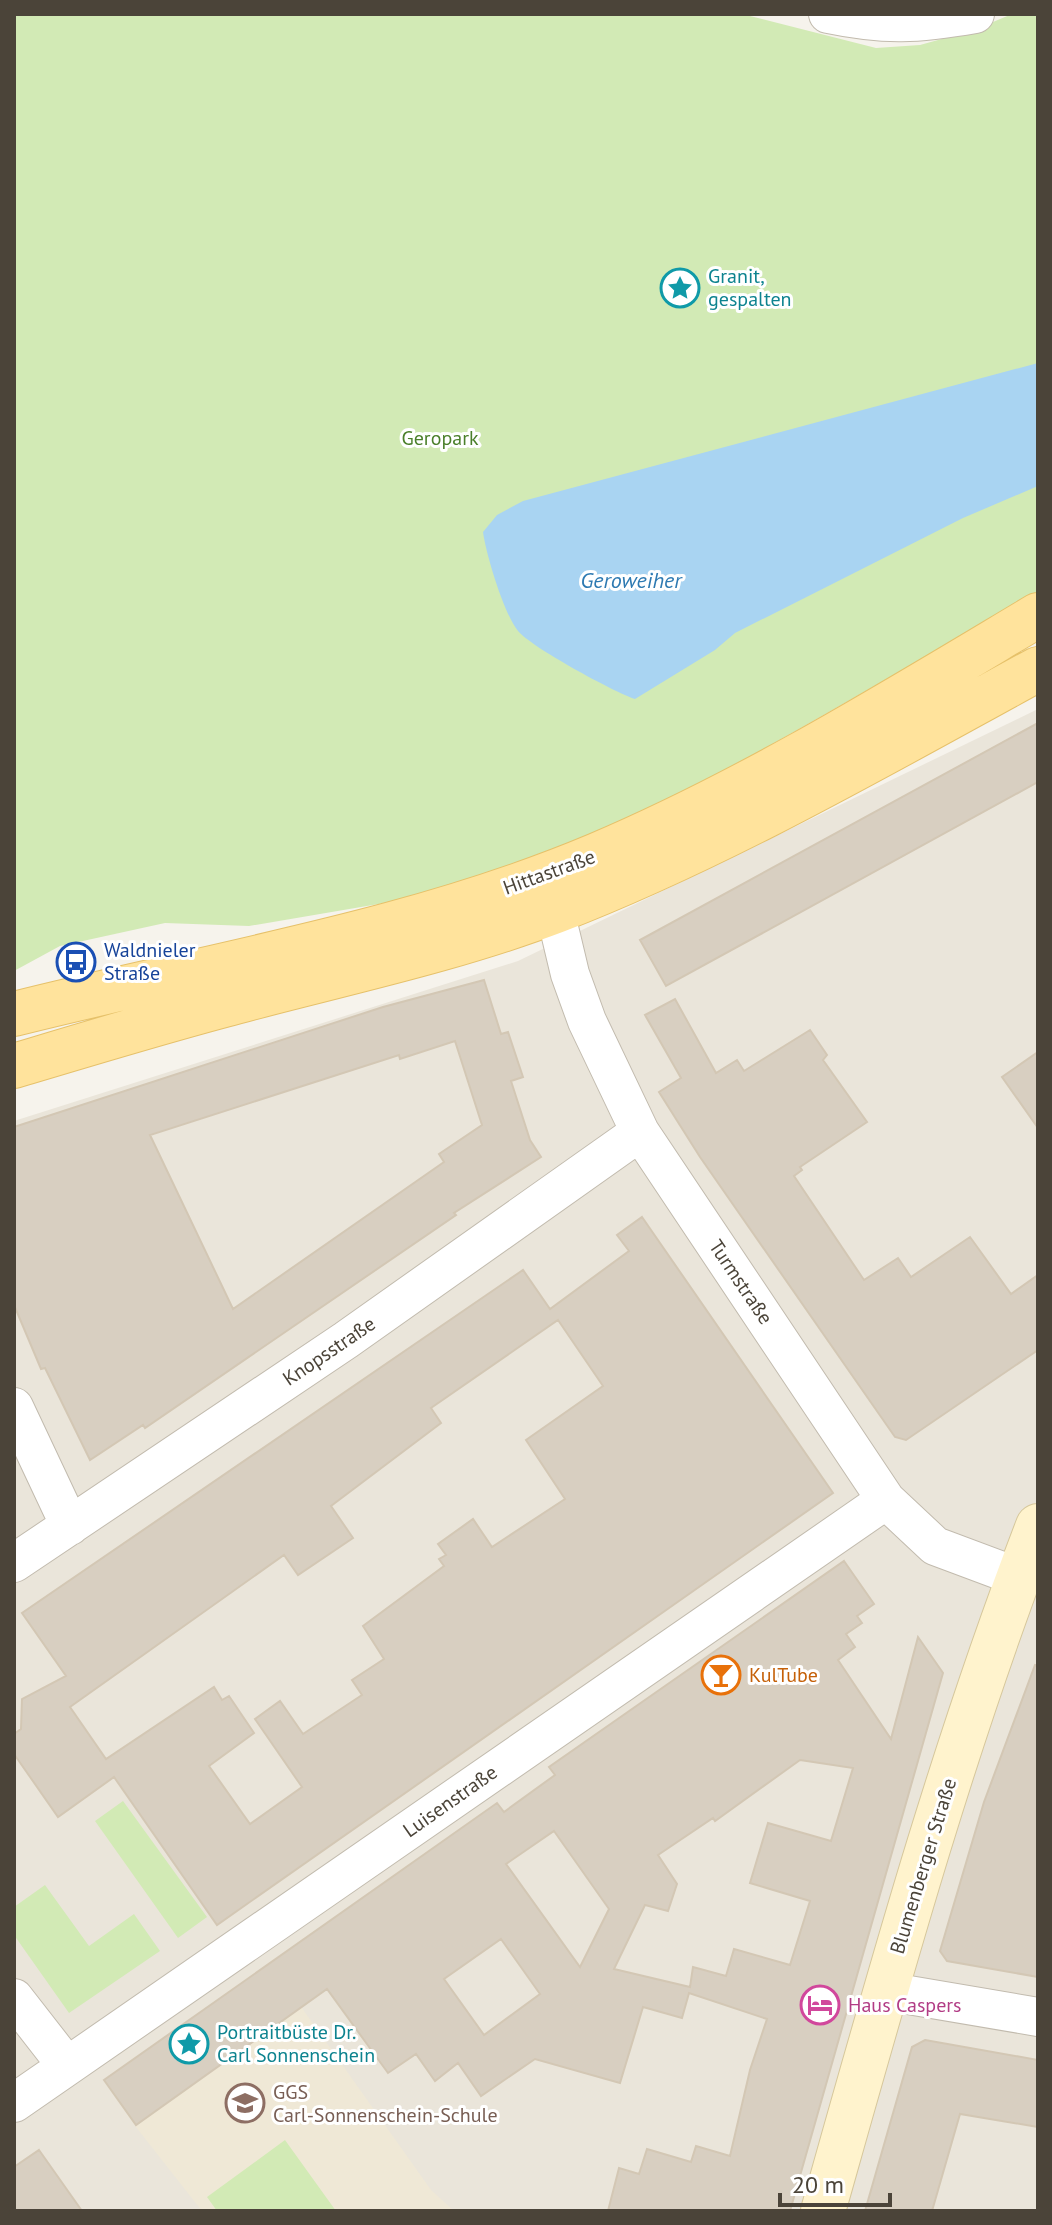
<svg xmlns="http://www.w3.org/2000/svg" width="1052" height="2225" viewBox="0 0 1052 2225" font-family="'PT Sans',sans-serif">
  <rect width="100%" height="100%" fill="#f6f3ec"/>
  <!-- residential -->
  <path fill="#eae5da" d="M1038 709V2211H14V1121L518 961Z"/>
  <!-- education -->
  <path fill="#efe8d6" d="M270 1963 431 2190 454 2211H202L136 2127 103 2080Z"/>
  <!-- green -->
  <path fill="#d2eab5" d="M14 14H742L876 48 920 45 974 30 1012 14H1038V593L755 754 652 808 542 856 408 899 249 926 165 923 60 946 14 971Z
    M123 1801 207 1917 178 1938 95 1821Z
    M45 1885 89 1946 134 1914 160 1951 69 2013 14 1935V1907Z
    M285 2140 336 2211H217L207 2197Z"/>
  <!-- water -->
  <path fill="#a9d4f2" d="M1038 363V486L963 518 735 633 715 650 635 699C614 692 531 647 518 631 504 614 486 554 483 532L497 515 523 501Z"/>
  <!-- building -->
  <path fill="#d8cfc1" stroke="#d3c7b4" stroke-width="2" fill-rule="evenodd" d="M1038 723V782L666 986 640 940Z
    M484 980 501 1034 508 1032 523 1077 511 1081 530 1140 541 1157 454 1213 456 1215 145 1428 143 1425 90 1460 45 1368 41 1369 14 1305V1127L383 1007ZM455 1041 482 1125 439 1154 444 1162 233 1309 150 1135 399 1055 400 1059Z
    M675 999 716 1073 737 1060 744 1071 810 1030 827 1055 823 1060 867 1122 800 1167 802 1170 794 1176 864 1280 898 1258 911 1277 970 1237 1011 1294 1038 1275V1350L906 1440 895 1437 700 1157 659 1092 681 1078 645 1015Z
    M1038 1052V1128L1002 1077Z
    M642 1217 833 1493 217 1925 114 1777 58 1817 14 1754V1734L21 1729 22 1699 66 1676 22 1613 523 1270 550 1309 629 1251 617 1235ZM558 1320 603 1386 526 1440 565 1499 492 1547 473 1519 438 1544 446 1555 439 1559 444 1566 363 1626 384 1659 352 1680 362 1695 303 1734 280 1701 255 1719 302 1787 250 1824 209 1766 254 1733 229 1696 222 1700 214 1687 106 1759 70 1707 284 1555 298 1575 353 1538 331 1506 441 1423 431 1408Z
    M844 1561 874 1604 857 1616 862 1623 846 1634 855 1647 838 1660 891 1739 918 1637 943 1673 790 2211H608L619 2168 639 2174 647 2149 691 2162 696 2146 730 2156 750 2070 767 2019 689 1993 682 2018 643 2007 620 2083 535 2059 481 2096 458 2063 435 2081 416 2054 388 2073 327 1989 136 2125 104 2080 497 1803 504 1812 555 1775 549 1767ZM800 1760 853 1768 831 1841 768 1823 750 1883 810 1901 790 1965 734 1949 726 1976 693 1967 690 1987 614 1969 645 1905 668 1911 677 1884 658 1855 713 1818 715 1821ZM554 1831 609 1909 580 1967 506 1864ZM501 1939 540 1994 484 2035 444 1979Z
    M1035 1665 1038 1666V1977L947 1961 940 1951 984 1802Z
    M925 2040 1038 2060V2127L960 2114 932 2211H865L912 2047Z
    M39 2150 82 2211H14V2167Z"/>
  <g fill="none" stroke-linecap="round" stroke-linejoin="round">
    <!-- street casing -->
    <g stroke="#c2bbae" stroke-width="40">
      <path id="street" d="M828 14C885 26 918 24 975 14
        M555 911 570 974 587 1021 640 1132 886 1500 935 1546 1018 1577
        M14 1407 70 1526
        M14 1563 346 1340 640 1132
        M885 1991 1038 2017
        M14 1998 67 2066
        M14 2103 886 1500"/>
    </g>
    <!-- secondary casing -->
    <g stroke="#d6c79b" stroke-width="46">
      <path id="secondary" d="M823 2211C888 1981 952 1749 1038 1526"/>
    </g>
    <!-- primary casing -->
    <g stroke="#e6c16a" stroke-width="46">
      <path id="primary" d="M14 1014C208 965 412 933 597 855 752 789 894 701 1038 615
        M14 1066C84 1045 153 1024 224 1005 334 975 448 952 556 911 719 848 884 753 1038 669"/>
    </g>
    <!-- street -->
    <use href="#street" stroke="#fff" stroke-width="38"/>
    <!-- secondary -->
    <use href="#secondary" stroke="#fff3cd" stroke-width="44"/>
    <!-- primary -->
    <use href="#primary" stroke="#ffe39c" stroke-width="44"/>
  </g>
  <!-- icons -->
  <defs>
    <g id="sight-ring" transform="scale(2)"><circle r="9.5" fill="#fff" stroke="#0f9aa8" stroke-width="1.5"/><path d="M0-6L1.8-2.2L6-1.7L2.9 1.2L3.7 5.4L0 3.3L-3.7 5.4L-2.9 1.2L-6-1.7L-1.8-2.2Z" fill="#0f9aa8"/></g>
    <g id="bus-ring" transform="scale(2)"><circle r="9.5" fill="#fff" stroke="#1a4fb4" stroke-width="1.5"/><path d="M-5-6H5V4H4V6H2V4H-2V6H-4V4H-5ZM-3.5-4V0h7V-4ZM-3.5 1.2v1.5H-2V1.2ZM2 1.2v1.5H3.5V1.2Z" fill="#1a4fb4"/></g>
    <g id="bar-ring" transform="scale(2)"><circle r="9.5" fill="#fff" stroke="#e8710a" stroke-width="1.5"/><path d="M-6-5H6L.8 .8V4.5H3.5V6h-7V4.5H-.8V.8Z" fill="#e8710a"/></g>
    <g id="hotel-ring" transform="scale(2)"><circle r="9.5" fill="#fff" stroke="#d1479c" stroke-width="1.5"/><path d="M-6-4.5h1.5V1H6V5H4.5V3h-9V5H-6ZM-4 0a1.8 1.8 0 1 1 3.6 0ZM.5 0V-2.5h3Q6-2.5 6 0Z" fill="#d1479c"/></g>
    <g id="school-ring" transform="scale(2)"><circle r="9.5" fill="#fff" stroke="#8d6e63" stroke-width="1.5"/><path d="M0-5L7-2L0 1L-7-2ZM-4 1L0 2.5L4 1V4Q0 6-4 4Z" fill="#8d6e63"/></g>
  </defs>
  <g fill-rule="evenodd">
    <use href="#sight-ring" x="680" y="288"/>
    <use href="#bus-ring" x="76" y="962"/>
    <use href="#bar-ring" x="721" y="1675"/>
    <use href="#hotel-ring" x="820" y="2005"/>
    <use href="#sight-ring" x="189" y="2044"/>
    <use href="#school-ring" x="245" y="2103"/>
  </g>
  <g text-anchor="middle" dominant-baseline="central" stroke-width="6" stroke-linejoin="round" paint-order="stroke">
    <!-- culture labels -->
    <g font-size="20" fill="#0d838f" stroke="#fff" text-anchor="start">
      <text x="708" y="276">Granit,<tspan x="708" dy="23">gespalten</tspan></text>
      <text x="217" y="2032">Portraitbüste Dr.<tspan x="217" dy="23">Carl Sonnenschein</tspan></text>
    </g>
    <!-- park labels -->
    <g font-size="20" fill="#4a7f2a" stroke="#fff">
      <text x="440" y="438">Geropark</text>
    </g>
    <!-- street labels -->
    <g font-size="20" fill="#4b4439" stroke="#fff">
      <text transform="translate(549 872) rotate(-20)">Hittastraße</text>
      <text transform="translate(741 1282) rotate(56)">Turmstraße</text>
      <text transform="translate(329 1351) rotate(-34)">Knopsstraße</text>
      <text transform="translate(450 1801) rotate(-35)">Luisenstraße</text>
      <text transform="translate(923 1866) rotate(-73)">Blumenberger Straße</text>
    </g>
    <!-- transit labels -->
    <g font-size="20" fill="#164399" stroke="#fff" text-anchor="start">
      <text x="104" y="950">Waldnieler<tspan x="104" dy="23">Straße</tspan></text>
    </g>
    <!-- food labels -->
    <g font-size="20" fill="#c56008" stroke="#fff" text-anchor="start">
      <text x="749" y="1675">KulTube</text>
    </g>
    <!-- hotel labels -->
    <g font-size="20" fill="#b23c85" stroke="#fff" text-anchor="start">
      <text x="848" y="2005">Haus Caspers</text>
    </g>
    <!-- education labels -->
    <g font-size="20" fill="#785e54" stroke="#fff" text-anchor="start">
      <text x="273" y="2092">GGS<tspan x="273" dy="23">Carl-Sonnenschein-Schule</tspan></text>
    </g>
    <!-- water labels -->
    <g font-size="22" font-style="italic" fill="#2e7ab2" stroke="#fff">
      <text x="631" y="580">Geroweiher</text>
    </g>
  </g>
  <!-- border -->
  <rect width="1052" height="2225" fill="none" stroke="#4b4439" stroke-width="32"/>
  <!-- scale -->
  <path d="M780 2193v12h110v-12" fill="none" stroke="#4b4439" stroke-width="4"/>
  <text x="792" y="2193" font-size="24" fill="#4b4439" stroke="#ffffff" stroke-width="6" paint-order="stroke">20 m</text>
</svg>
